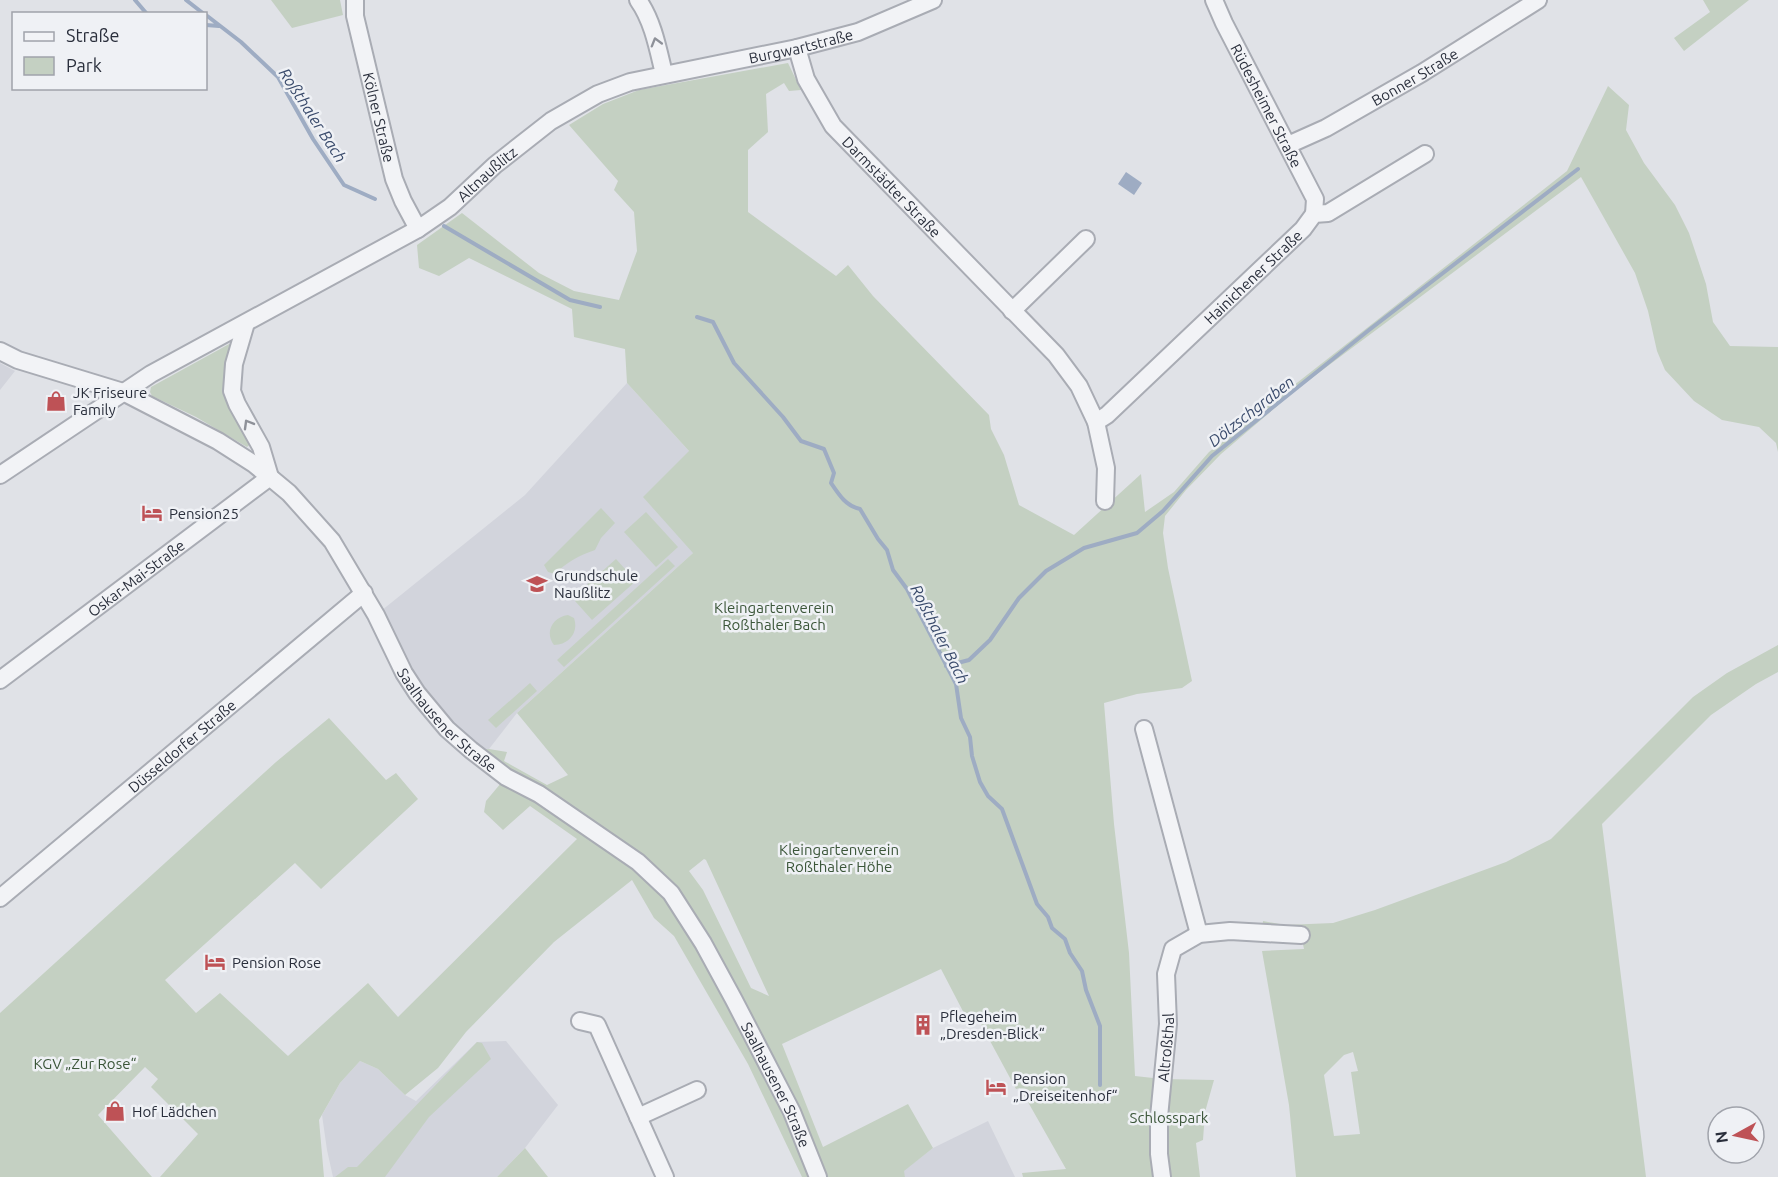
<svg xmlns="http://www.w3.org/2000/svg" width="1778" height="1177" viewBox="0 0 1778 1177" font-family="Ubuntu,sans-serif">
  <rect width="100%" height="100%" fill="#e0e2e7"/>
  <!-- built -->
  <path fill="#d2d4dc" d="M0 363 15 371 0 390Z
    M627 383 689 451 693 553 517 713 489 749 471 750 447 729 376 615 525 495Z
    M506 1041 558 1105 525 1148 497 1177H333L327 1150 322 1115 340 1083 360 1061 378 1069 405 1095 416 1101 477 1042Z
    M988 1121 1015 1177H905L903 1171 933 1148Z"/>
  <!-- green -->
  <path fill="#c4d0c2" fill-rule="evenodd" d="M271 0H340L343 15 292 28Z
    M1703 0H1749L1684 51 1674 38 1710 12Z
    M788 63 801 90 789 91 784 83 766 94 768 132 748 150V212L836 276 848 265 873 296 989 415 991 429 1004 455 1019 505 1074 535 1141 474 1145 512 1174 492 1209 452 1567 171 1608 86 1629 105 1626 130 1644 163 1675 205 1689 233 1706 284 1713 322 1730 346 1778 347V452L1776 443 1759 427 1722 420 1694 401 1665 370 1657 351 1648 311 1635 273 1581 177 1297 389 1221 454 1186 490 1165 516 1163 533 1168 568 1192 681 1182 688 1137 694 1104 703 1114 824 1129 953 1135 1076 1162 1079 1214 1080 1205 1112 1203 1140 1196 1143 1200 1177H1023L1022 1173 1066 1169 1020 1088 1016 1089 976 1015 967 1019 941 969 782 1044 823 1147 908 1104 933 1148 904 1171 905 1177H802L748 1064 674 936 654 918 632 880 554 942 466 1032 438 1068 405 1095 378 1069 360 1061 340 1083 319 1120 324 1177H160L198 1134 151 1087 158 1079 145 1067 98 1115 152 1177H0V1013L276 762 329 718 386 780 396 773 418 799 321 889 295 863 165 980 196 1013 220 993 288 1056 368 983 398 1017 577 839 530 806 503 830 484 812 486 801 506 777 471 750 489 749 507 752 504 761 547 785 568 775 517 713 693 553 643 497 689 451 627 383 625 349 574 337 572 309 469 258 439 276 419 268 417 245 462 213 539 273 574 291 619 300 637 251 634 212 614 190 618 181 569 125 603 104 639 90ZM704 859 706 860 769 996 751 988 703 890 689 871Z
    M231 343 235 345 225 375V391L252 443 247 447 196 417 152 396 150 392 151 387Z
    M601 508 615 523 601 538 595 550C578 556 567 562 555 574L548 572 544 565Z
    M646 512 678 547 656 567 624 532Z
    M616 559 636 581 592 620 575 601 584 593 581 590Z
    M668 559 675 566 564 667 557 660Z
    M568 615 574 618C579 632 569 645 554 645 544 632 553 617 568 615Z
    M1778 645V672L1756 684 1711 715 1602 824 1646 1177H1296L1289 1105 1262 951 1304 949 1301 935 1262 932 1263 921 1285 925 1333 923 1375 910 1506 862 1551 839 1693 697 1727 673ZM1353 1052 1358 1071 1351 1072 1360 1134 1334 1136 1324 1075 1344 1055Z
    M530 683 537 691 496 728 488 720Z
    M477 1042 482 1043 491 1059 429 1117 385 1177H335L348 1167H357Z
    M525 1148 548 1177H497Z"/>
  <!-- water -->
  <path fill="#9eacc3" d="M1126 172 1142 183 1134 195 1118 184Z"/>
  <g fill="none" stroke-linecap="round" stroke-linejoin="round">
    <!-- stream -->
    <path stroke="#9eacc3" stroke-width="4" d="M135 0 147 14
      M186 0 204 14
      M206 15 241 42 278 77 313 139 344 185 375 199
      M206 25 219 26
      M444 226 570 300 600 307
      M697 317 713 322 734 363 783 417 801 441 824 449 834 473 831 483C839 495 846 506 860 509L878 539 887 550 893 570 907 589 956 684 961 718 970 737 972 756 980 782 988 796 1002 809 1037 904 1048 917 1052 928 1065 939 1070 953 1082 971 1086 990 1100 1026V1085
      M946 666 969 660 990 640 1019 598 1046 571 1084 548 1137 533 1163 511 1212 456 1369 330 1578 169"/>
    <!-- minor casing -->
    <g stroke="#a9acb4" stroke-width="20">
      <g id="minor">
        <path id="s1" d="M355 0V16L394 179 403 201 418 229"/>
        <path d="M638 0C653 21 658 49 664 74"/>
        <path id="s2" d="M1214 0 1224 23 1315 199 1314 214"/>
        <path id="s3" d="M797 48 806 79 833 126 1056 355 1079 386 1096 422 1106 468 1105 501"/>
        <path id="s4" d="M1288 145 1326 128 1422 73 1538 0"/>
        <path d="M1012 311 1086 239"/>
        <path d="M246 323 234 364 232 391 237 404 261 447 270 477"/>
        <path id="s5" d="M0 351 18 360 123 392 218 441 254 464 289 493 332 541 376 615 404 673 417 693 447 729 471 750 506 777 539 794 638 862 671 893 703 943 734 1000 792 1112 818 1177"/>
        <path id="s6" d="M1096 422 1107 415 1303 229 1314 214 1328 213 1425 154"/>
        <path id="s7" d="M0 475 151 374 418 229 450 207 495 165 551 121 598 94 630 82 797 48 858 32 933 0"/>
        <path id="s8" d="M0 680 270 477"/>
        <path d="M1144 729 1199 934"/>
        <path id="s9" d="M0 898 364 593"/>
        <path d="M580 1021 597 1025 665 1177"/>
        <path d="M638 1117 697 1090"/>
        <path id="s10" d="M1162 1177 1159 1154V1117L1168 1024 1166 974 1173 949 1199 934 1230 931 1301 935"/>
      </g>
    </g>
    <!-- minor -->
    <use href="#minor" stroke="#f2f3f6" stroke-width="16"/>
  </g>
  <!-- one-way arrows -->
  <defs><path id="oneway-chevron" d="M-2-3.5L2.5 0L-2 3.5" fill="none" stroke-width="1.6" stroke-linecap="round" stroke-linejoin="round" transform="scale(1.5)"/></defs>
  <g stroke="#8e9199">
    <use href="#oneway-chevron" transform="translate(656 42) rotate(-106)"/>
    <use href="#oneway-chevron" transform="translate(248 424) rotate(-120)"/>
  </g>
  <!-- icons -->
  <defs>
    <g id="shop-bare" transform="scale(1.62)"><path d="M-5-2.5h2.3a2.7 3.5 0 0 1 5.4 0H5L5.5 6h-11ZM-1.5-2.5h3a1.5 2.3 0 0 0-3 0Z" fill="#be5256" stroke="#eff1f5" stroke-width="2.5" paint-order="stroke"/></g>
    <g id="hotel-bare" transform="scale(1.62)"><path d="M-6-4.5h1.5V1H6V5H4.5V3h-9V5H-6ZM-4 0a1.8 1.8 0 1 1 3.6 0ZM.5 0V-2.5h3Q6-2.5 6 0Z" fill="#be5256" stroke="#eff1f5" stroke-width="2.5" paint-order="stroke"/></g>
    <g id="school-bare" transform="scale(1.62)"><path d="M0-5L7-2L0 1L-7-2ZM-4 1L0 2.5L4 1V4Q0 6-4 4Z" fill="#be5256" stroke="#eff1f5" stroke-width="2.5" paint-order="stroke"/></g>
    <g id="building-bare" transform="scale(1.62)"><path d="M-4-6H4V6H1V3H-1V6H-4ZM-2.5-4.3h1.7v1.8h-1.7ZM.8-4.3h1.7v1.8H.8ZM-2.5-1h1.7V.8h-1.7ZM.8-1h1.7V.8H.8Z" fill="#be5256" stroke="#eff1f5" stroke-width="2.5" paint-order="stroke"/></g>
  </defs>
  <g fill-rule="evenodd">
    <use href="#shop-bare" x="56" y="401"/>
    <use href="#hotel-bare" x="152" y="513"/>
    <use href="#school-bare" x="537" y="584"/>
    <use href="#hotel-bare" x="215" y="962"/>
    <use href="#building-bare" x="923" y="1025"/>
    <use href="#hotel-bare" x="996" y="1087"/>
    <use href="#shop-bare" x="115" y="1111"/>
  </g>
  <g text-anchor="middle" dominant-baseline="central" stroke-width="5" stroke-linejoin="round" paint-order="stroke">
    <!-- street labels -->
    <g font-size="15" fill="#2a2f3c" stroke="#eff1f5">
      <text stroke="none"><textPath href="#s7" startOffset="920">Burgwartstraße</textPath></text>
      <text stroke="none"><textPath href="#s4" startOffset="144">Bonner Straße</textPath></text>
      <text stroke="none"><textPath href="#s2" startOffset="118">Rüdesheimer Straße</textPath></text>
      <text stroke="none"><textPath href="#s1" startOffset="120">Kölner Straße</textPath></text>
      <text stroke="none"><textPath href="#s7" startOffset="574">Altnaußlitz</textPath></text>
      <text stroke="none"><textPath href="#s3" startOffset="171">Darmstädter Straße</textPath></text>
      <text stroke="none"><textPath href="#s6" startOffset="214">Hainichener Straße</textPath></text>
      <text stroke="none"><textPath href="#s8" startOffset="170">Oskar-Mai-Straße</textPath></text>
      <text stroke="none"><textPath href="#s5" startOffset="604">Saalhausener Straße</textPath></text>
      <text stroke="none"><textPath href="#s9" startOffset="237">Düsseldorfer Straße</textPath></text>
      <text stroke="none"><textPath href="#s10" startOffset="130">Altroßthal</textPath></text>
      <text stroke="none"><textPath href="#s5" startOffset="1108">Saalhausener Straße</textPath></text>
    </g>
    <!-- poi labels -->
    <g font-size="15" fill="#2a2f3c" stroke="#eff1f5" text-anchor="start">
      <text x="73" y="392">JK Friseure<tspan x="73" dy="17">Family</tspan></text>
      <text x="169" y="513">Pension25</text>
      <text x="554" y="575">Grundschule<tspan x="554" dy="17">Naußlitz</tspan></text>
      <text x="232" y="962">Pension Rose</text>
      <text x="940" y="1016">Pflegeheim<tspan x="940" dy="17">„Dresden-Blick“</tspan></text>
      <text x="1013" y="1078">Pension<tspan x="1013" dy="17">„Dreiseitenhof“</tspan></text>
      <text x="132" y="1111">Hof Lädchen</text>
    </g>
    <!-- park labels -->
    <g font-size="15" fill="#3b5639" stroke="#eff1f5">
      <text x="774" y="607">Kleingartenverein<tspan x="774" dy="17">Roßthaler Bach</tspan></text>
      <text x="839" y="849">Kleingartenverein<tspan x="839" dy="17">Roßthaler Höhe</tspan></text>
      <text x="85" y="1063">KGV „Zur Rose“</text>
      <text x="1169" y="1117">Schlosspark</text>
    </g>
    <!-- water labels -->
    <g font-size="16" font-style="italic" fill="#394a6b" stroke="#eff1f5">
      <text transform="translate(313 115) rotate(57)">Roßthaler Bach</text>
      <text transform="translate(1251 411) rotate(-38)">Dölzschgraben</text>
      <text transform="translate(940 634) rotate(63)">Roßthaler Bach</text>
    </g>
  </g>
  <!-- legend -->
  <rect x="12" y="12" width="195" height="78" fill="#eff1f5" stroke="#a0a3ab" stroke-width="1.5"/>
  <rect x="24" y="32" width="30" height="9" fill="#f2f3f6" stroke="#a0a3ab" stroke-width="1.5"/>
  <text x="66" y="42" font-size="18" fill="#2a2f3c">Straße</text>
  <rect x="24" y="57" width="30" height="18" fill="#c4d0c2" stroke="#a0a3ab" stroke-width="1.5"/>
  <text x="66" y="72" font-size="18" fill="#2a2f3c">Park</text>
  <!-- north arrow -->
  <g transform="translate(1736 1135) rotate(262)"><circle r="28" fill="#eff1f5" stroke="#a0a3ab" stroke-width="1.5"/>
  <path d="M0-4.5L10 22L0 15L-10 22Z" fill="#be5256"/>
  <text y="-9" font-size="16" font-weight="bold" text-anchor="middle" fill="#2a2f3c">N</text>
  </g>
</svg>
